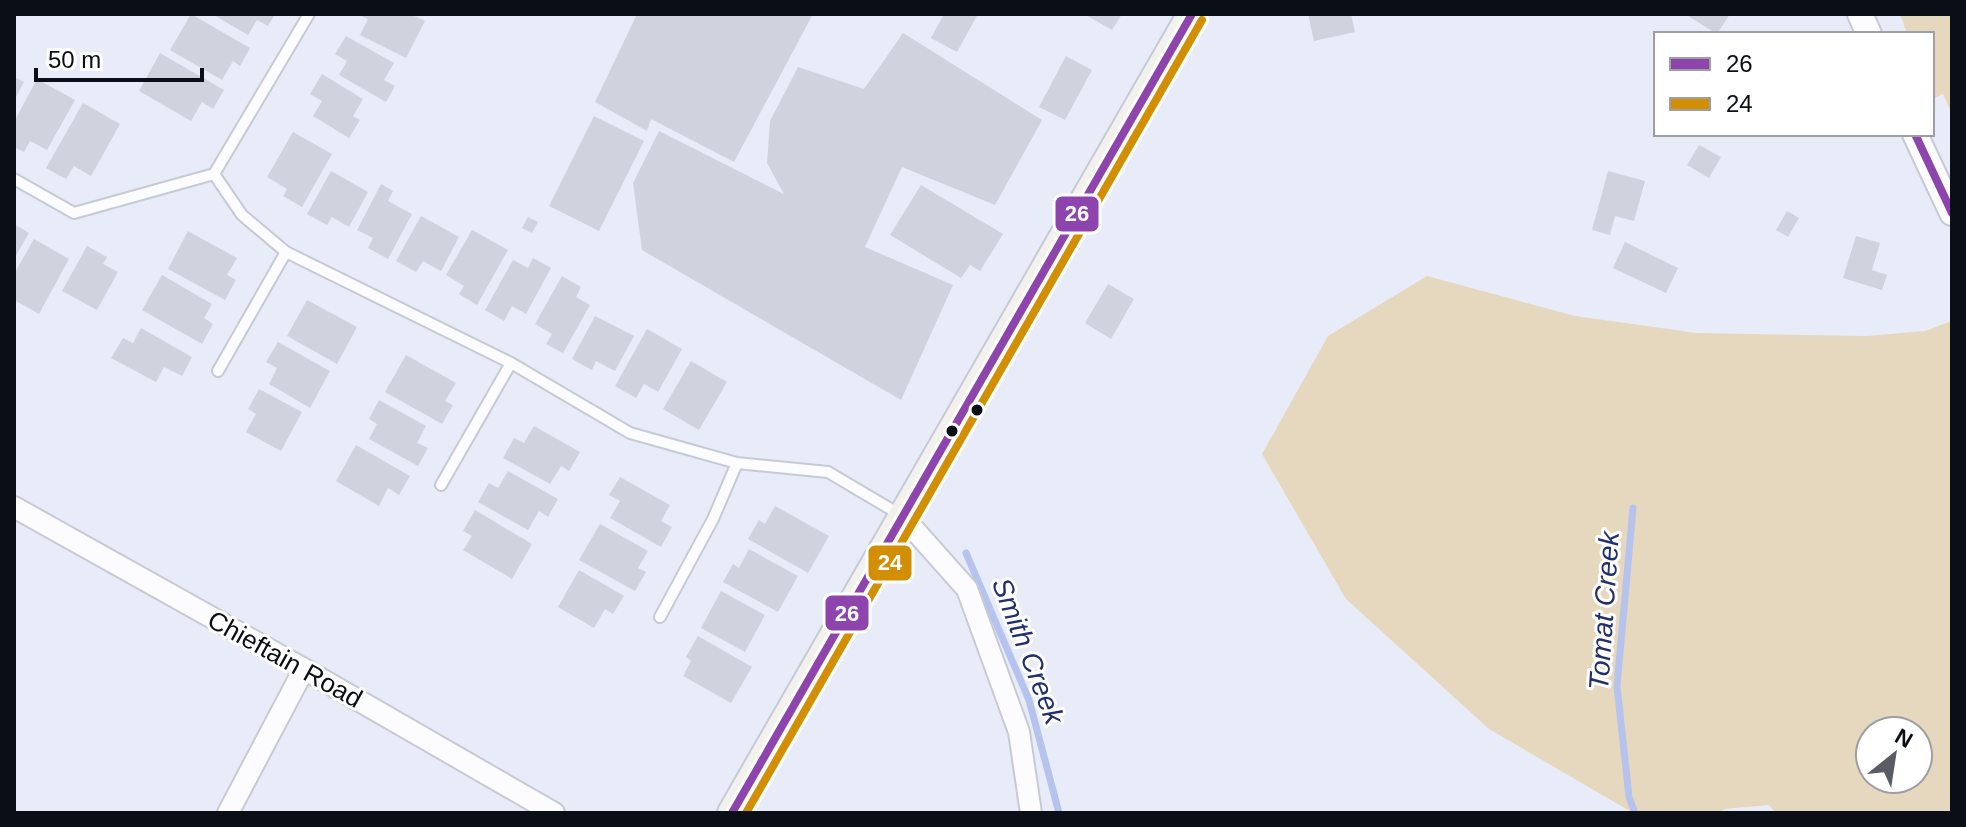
<svg xmlns="http://www.w3.org/2000/svg" width="1966" height="827" viewBox="0 0 1966 827" font-family="Helvetica,sans-serif">
  <rect width="100%" height="100%" fill="#e8ecf8"/>
  <!-- green -->
  <path fill="#e6d8bf" fill-rule="evenodd" d="M1900 14H1952V114L1943 94 1932 99V34H1907Z
    M1427 276 1575 316 1697 333 1867 336 1925 331 1952 321V813H1776L1769 805 1725 809 1718 813H1633L1489 729 1346 599 1262 454 1328 336ZM1870 731H1918V779H1870Z"/>
  <g fill="none" stroke-linecap="round" stroke-linejoin="round">
    <!-- stream -->
    <path stroke="#b5c3ed" stroke-width="7" d="M1633 508 1617 686 1629 797 1635 813
      M966 553 1029 700 1059 813"/>
  </g>
  <!-- building -->
  <path fill="#cfd3dd" d="M191 14 250 48 240 66 233 61 222 80 170 50Z
    M212 14H275L268 26 257 20 248 35Z
    M357 14H410L425 21 406 58 360 35 368 19Z
    M637 14H813L734 162 651 119 647 131 595 102Z
    M944 14H978L957 52 931 38Z
    M1084 14H1122L1112 30Z
    M1308 14H1351L1355 32 1314 41Z
    M1685 14H1730L1717 34Z
    M903 33 1042 120 995 205 902 167 865 247 953 285 901 400 642 250 633 183 659 131 784 194 767 163 770 121 798 67 864 89Z
    M346 36 394 63 384 80 395 86 386 102 339 75 347 61 335 54Z
    M160 53 224 90 213 109 202 102 191 121 139 91Z
    M1066 56 1092 70 1065 120 1039 107Z
    M322 74 363 99 353 116 360 120 349 138 313 116 322 101 310 94Z
    M14 77 24 82 14 101Z
    M37 79 75 100 47 150 30 141 24 152 14 147V122Z
    M83 103 120 124 91 176 74 166 66 179 46 168Z
    M594 116 644 141 599 231 549 206Z
    M293 132 332 154 302 207 283 196 287 189 267 177Z
    M1699 145 1721 157 1709 178 1687 165Z
    M331 171 368 192 349 227 332 217 327 225 307 214Z
    M1608 171 1645 181 1634 221 1615 216 1610 235 1592 230Z
    M381 184 393 191 388 201 412 214 388 259 368 248 373 238 357 230Z
    M921 185 1003 234 980 271 970 265 961 278 890 235Z
    M1787 211 1799 218 1788 237 1776 230Z
    M421 216 459 237 441 271 423 261 416 272 396 261Z
    M528 217 538 222 532 233 522 228Z
    M14 224 29 233 14 259Z
    M472 230 508 250 477 305 459 294 464 286 446 275Z
    M188 231 237 258 227 275 236 280 225 300 168 269Z
    M1856 236 1880 243 1872 270 1887 275 1882 290 1843 278Z
    M34 239 69 259 39 314 14 300V274Z
    M1625 242 1678 268 1666 293 1613 268Z
    M87 246 107 257 103 264 118 272 97 310 62 291Z
    M533 258 551 268 526 314 512 306 504 321 485 310 513 260 528 268Z
    M162 275 212 304 204 318 213 324 202 344 142 310Z
    M562 276 581 287 576 297 590 305 563 353 546 344 552 334 535 324Z
    M1108 284 1134 299 1111 339 1085 323Z
    M307 300 357 327 337 364 287 336Z
    M595 316 634 336 615 371 596 361 592 370 572 359Z
    M141 328 192 357 182 376 164 367 156 382 111 358 123 338 133 343Z
    M647 329 682 349 658 392 644 384 636 398 615 386Z
    M278 342 330 371 310 408 269 384 277 368 266 362Z
    M406 355 456 383 445 401 453 405 442 424 385 392Z
    M691 361 727 382 699 430 663 409Z
    M259 389 302 412 281 451 246 432 256 414 248 409Z
    M379 400 426 426 417 443 428 448 418 466 369 439 377 424 369 419Z
    M534 426 580 452 569 471 561 466 550 484 503 458 514 438 524 443Z
    M356 445 410 476 399 495 388 488 379 506 336 481Z
    M508 471 558 499 548 517 539 511 528 530 478 502 489 483 498 488Z
    M620 477 670 505 661 521 672 527 661 547 610 518 620 501 609 495Z
    M775 506 829 536 808 573 748 539 759 520 765 524Z
    M475 510 532 544 512 579 463 550 472 536 463 531Z
    M600 524 648 551 638 568 646 572 635 591 579 560Z
    M749 549 798 576 778 612 723 582 733 564 739 568Z
    M579 570 624 596 613 614 605 609 594 628 558 607Z
    M721 591 765 615 745 652 701 628Z
    M698 636 752 667 731 703 683 676 691 661 686 657Z"/>
  <g fill="none" stroke-linecap="round" stroke-linejoin="round">
    <!-- service casing -->
    <g stroke="#c6cad5" stroke-width="14">
      <path id="service" d="M214 174 242 215 286 252 511 363 630 433 737 463 828 472 899 514
        M14 179 74 213 214 174 309 14
        M218 371 286 252
        M441 485 511 363
        M660 617 713 519 737 463"/>
    </g>
    <!-- minor casing -->
    <g stroke="#c6cad5" stroke-width="24">
      <path id="minor" d="M14 507 304 669 554 813
        M902 516 967 589 1019 732 1031 813
        M228 813 304 669"/>
    </g>
    <!-- tertiary casing -->
    <g stroke="#c6cad5" stroke-width="28">
      <path id="tertiary" d="M1860 14 1869 34
        M1915 134 1952 213"/>
    </g>
    <!-- secondary casing -->
    <g stroke="#c6cad5" stroke-width="32">
      <path id="secondary" d="M732 813 1192 14"/>
    </g>
    <!-- service -->
    <use href="#service" stroke="#fcfcfe" stroke-width="10"/>
    <!-- minor -->
    <use href="#minor" stroke="#fcfcfe" stroke-width="20"/>
    <!-- tertiary -->
    <use href="#tertiary" stroke="#fcfcfe" stroke-width="24"/>
    <!-- secondary -->
    <use href="#secondary" stroke="#f2f1ee" stroke-width="28"/>
    <!-- bus-1 casing -->
    <g stroke="#fff" stroke-width="14">
      <path id="bus-1" d="M1915 134 1952 213
        M732 813 1192 14"/>
    </g>
    <!-- bus-2 casing -->
    <g stroke="#fff" stroke-width="14">
      <path id="bus-2" d="M746 813 1202 20"/>
    </g>
    <!-- bus-1 -->
    <use href="#bus-1" stroke="#8e44ad" stroke-width="8"/>
    <!-- bus-2 -->
    <use href="#bus-2" stroke="#d38f03" stroke-width="8"/>
  </g>
  <!-- markers -->
  <g fill="#0a0e16" stroke="#fff" stroke-width="3">
    <circle cx="977" cy="410" r="7"/>
    <circle cx="952" cy="431" r="7"/>
  </g>
  <g text-anchor="middle" dominant-baseline="central" stroke-width="6" stroke-linejoin="round" paint-order="stroke">
    <!-- street labels -->
    <g font-size="26" fill="#0a0e16" stroke="#fff">
      <text transform="translate(285 659) rotate(29)">Chieftain Road</text>
    </g>
    <!-- water labels -->
    <g font-size="28" font-style="italic" fill="#202f6e" stroke="#fff">
      <text transform="translate(1604 611) rotate(-86)">Tomat Creek</text>
      <text transform="translate(1028 651) rotate(69)">Smith Creek</text>
    </g>
  </g>
  <g stroke="#fff" stroke-width="3">
    <rect x="1054" y="195" width="46" height="38" rx="8" fill="#8e44ad"/>
    <rect x="867" y="544" width="46" height="38" rx="8" fill="#d38f03"/>
    <rect x="824" y="594" width="46" height="38" rx="8" fill="#8e44ad"/>
  </g>
  <g font-size="22" text-anchor="middle" font-weight="bold" fill="#fff">
    <text x="1077" y="221">26</text>
    <text x="890" y="570">24</text>
    <text x="847" y="621">26</text>
  </g>
  <!-- border -->
  <rect width="1966" height="827" fill="none" stroke="#0a0e16" stroke-width="32"/>
  <!-- legend -->
  <rect x="1654" y="32" width="280" height="104" fill="#ffffff" stroke="#9d9fa2" stroke-width="2"/>
  <rect x="1670" y="58" width="40" height="12" fill="#8e44ad" stroke="#9d9fa2" stroke-width="2"/>
  <text x="1726" y="72" font-size="24" fill="#0a0e16">26</text>
  <rect x="1670" y="98" width="40" height="12" fill="#d38f03" stroke="#9d9fa2" stroke-width="2"/>
  <text x="1726" y="112" font-size="24" fill="#0a0e16">24</text>
  <!-- north arrow -->
  <g transform="translate(1894 755) rotate(30)"><circle r="38" fill="#ffffff" stroke="#9d9fa2" stroke-width="2"/>
  <path d="M0-6L14 30L0 20L-14 30Z" fill="#585c65"/>
  <text y="-12" font-size="22" font-weight="bold" text-anchor="middle" fill="#0a0e16">N</text>
  </g>
  <!-- scale -->
  <path d="M36 68v12h166v-12" fill="none" stroke="#0a0e16" stroke-width="4"/>
  <text x="48" y="68" font-size="24" fill="#0a0e16" stroke="#ffffff" stroke-width="6" paint-order="stroke">50 m</text>
</svg>
